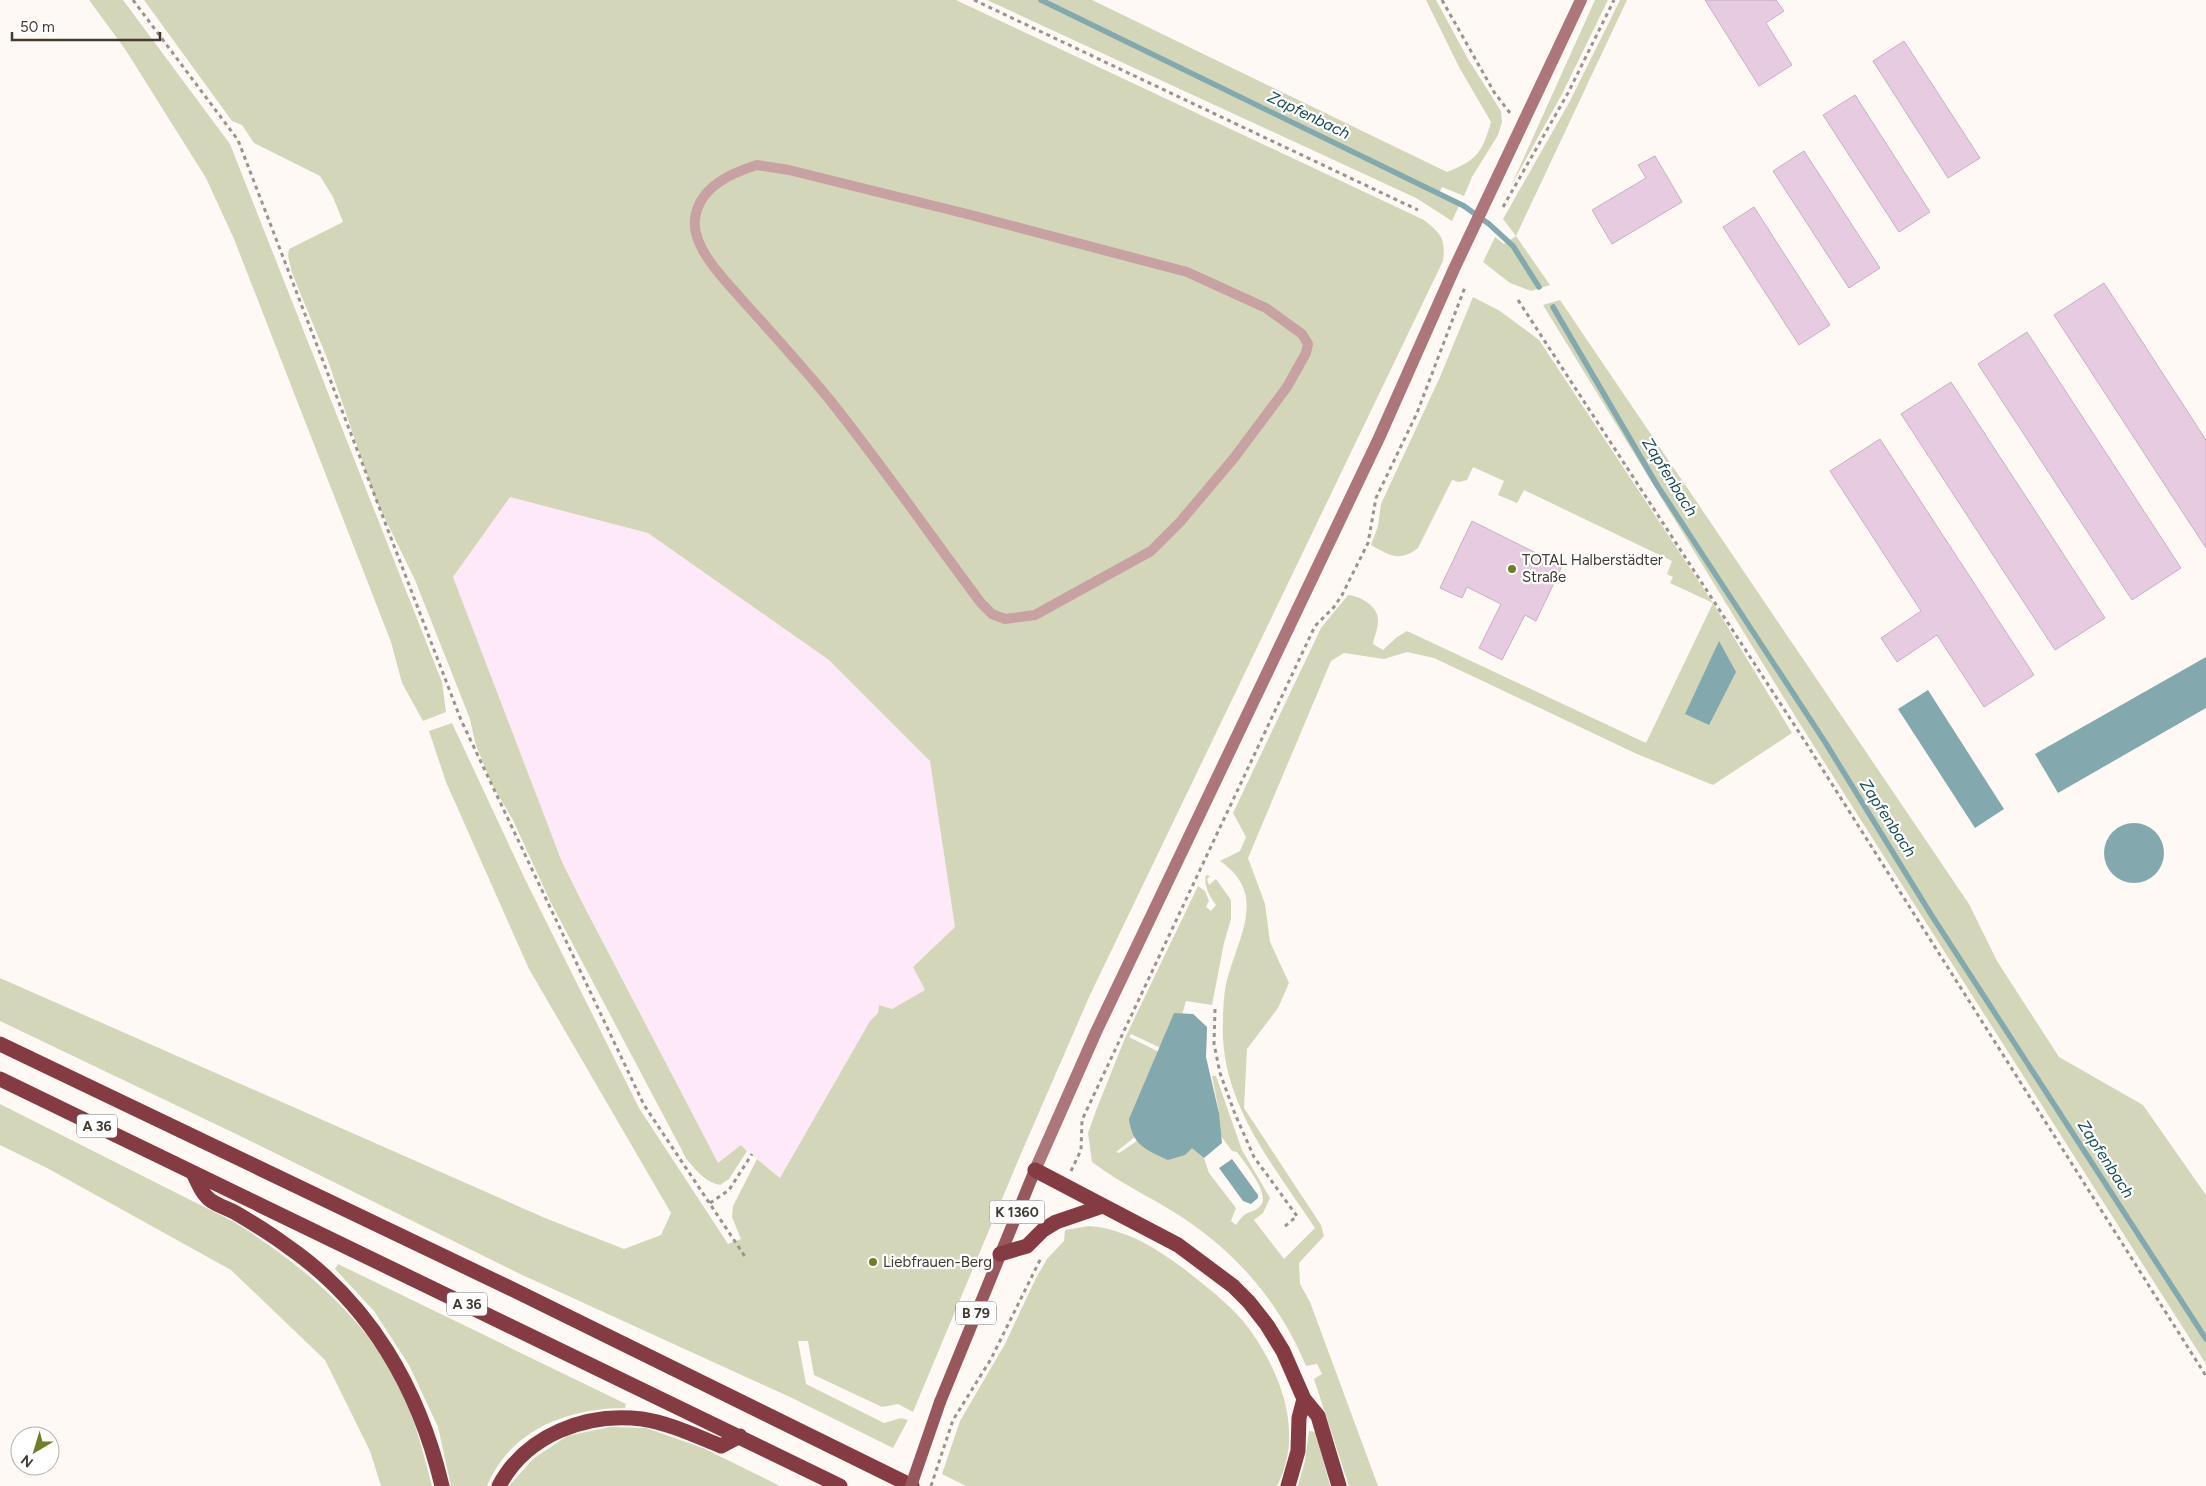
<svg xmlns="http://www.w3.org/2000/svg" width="2206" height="1486" viewBox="0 0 2206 1486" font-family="Figtree,sans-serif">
  <rect width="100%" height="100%" fill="#fef9f5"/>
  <!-- industrial -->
  <path fill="#fee9f8" d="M510 496 648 533 829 660 930 761 955 927 913 967 925 990 892 1009 879 1005 878 1013 870 1021 780 1178 741 1145 718 1164 562 862 453 577Z"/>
  <!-- green -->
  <path fill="#d4d6b9" d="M89 0H123L230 144 442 682 446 712 423 721 402 683 391 642 234 239 206 178 125 49Z
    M144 0H956L1424 220C1441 234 1446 238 1443 261L1090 995 1020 1156 913 1412 898 1404 882 1407 814 1375 808 1341H798L806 1384 884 1423 901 1418 908 1420 893 1448 790 1397 518 1273 234 1133 0 1021V978L545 1218 624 1249 661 1235 671 1213 529 969 446 782 429 731 452 723 525 879 639 1108 728 1244 741 1239 732 1217 733 1206 757 1159 780 1178 870 1021 878 1013 879 1005 892 1009 925 990 913 967 955 927 930 761 829 660 648 533 510 497 453 577 562 862 582 902 718 1163 741 1145 747 1151 729 1179 720 1185C705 1182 697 1171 687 1160L550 901 513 820 491 783 475 742 470 719 415 580 375 498 327 358 292 273 288 256 289 249 343 222 333 197 320 176 254 143 242 125 232 121Z
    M987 0H1092L1447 172C1477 160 1482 153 1491 122L1459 67 1426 0H1436L1468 59 1501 111 1502 122 1498 135 1472 177 1464 196 1442 187 1438 195 1459 206 1452 221 1416 198Z
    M1595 0H1608L1561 96 1511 186Z
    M1620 0H1627L1516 236 1550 285 1531 291 1510 283 1483 262 1495 237 1504 244 1516 236 1503 219 1570 101Z
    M1473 297 1500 311 1539 340 1713 603 1792 733 1713 785 1637 754 1434 658 1407 652 1384 659 1344 653 1331 661 1248 858 1265 904 1270 942 1289 983 1278 1008 1247 1049 1244 1108 1321 1225 1324 1236 1299 1263 1300 1284 1310 1302 1378 1486H1349L1314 1379 1322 1374 1317 1364 1306 1366C1283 1309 1243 1260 1192 1224 1160 1201 1123 1186 1092 1162L1088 1133 1097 1108 1125 1038 1198 886 1205 891 1209 901 1206 907 1211 911 1216 905C1210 897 1203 885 1206 875L1210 876 1207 879 1209 885 1216 879 1231 900V919L1224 943 1212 1005 1186 1001 1177 1032 1181 1036 1177 1048 1163 1049 1131 1034 1129 1037 1161 1053H1176L1170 1079 1172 1092 1169 1098 1155 1121 1116 1152 1119 1153C1143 1138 1161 1122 1174 1096L1184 1114 1195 1126 1191 1134V1140L1204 1158 1209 1173 1236 1208 1231 1221 1236 1225C1248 1207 1250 1216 1260 1206 1272 1196 1244 1162 1237 1152L1232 1151 1212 1124C1207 1123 1202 1124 1197 1122 1192 1121 1186 1113 1184 1108 1171 1084 1170 1064 1182 1038 1186 1029 1192 1026 1193 1014L1207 1027 1205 1078 1213 1113 1219 1112 1212 1076H1216L1242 1150 1270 1198 1263 1213 1254 1220 1284 1259 1315 1228C1273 1164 1219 1102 1223 1021 1223 1008 1224 992 1227 980 1239 935 1268 894 1220 861L1240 851 1246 837 1233 813 1321 628 1348 595C1360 596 1379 606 1378 621 1378 629 1374 637 1373 644L1383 650 1397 637 1407 631 1646 743 1713 603 1670 583 1673 577 1667 574 1672 561 1524 490 1517 503 1498 495 1504 481 1473 467 1467 480 1459 482 1452 480 1418 548C1400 562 1390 556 1371 545L1378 526 1381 504 1440 377Z
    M1560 300 1969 904 1997 961 2059 1057 2143 1105 2206 1195V1364L1800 724 1543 305Z
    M0 1104 234 1222C307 1268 377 1326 409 1409 419 1434 425 1460 432 1486H381L370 1451 325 1360 231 1270 47 1168 0 1145Z
    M1089 1226C1128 1229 1163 1252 1193 1276 1213 1292 1235 1309 1250 1330 1282 1375 1304 1434 1277 1486H966L942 1474 960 1421 1005 1344 1036 1278 1047 1259 1064 1241 1065 1230Z
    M338 1264 626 1404 625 1408C568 1408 510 1430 487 1486H451L438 1427 409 1365 374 1311 335 1269Z
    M610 1427 646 1428 703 1448 780 1486H509L533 1459 567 1436Z
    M1309 1431 1316 1432 1330 1486H1298L1305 1461Z"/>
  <!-- water -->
  <path fill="#83a9af" d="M1719 641 1736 672 1709 725 1685 714Z
    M2206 657V708L2058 793 2035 754Z
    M1928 690 2004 809 1975 828 1898 709Z
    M2104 853a30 30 0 1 1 60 0a30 30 0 1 1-60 0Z
    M1174 1013 1193 1014 1207 1027 1206 1057 1219 1113 1222 1143 1204 1158 1192 1148 1185 1155 1168 1160C1146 1150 1132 1145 1129 1119Z
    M1232 1159 1258 1195V1198L1251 1204 1243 1201 1219 1168Z"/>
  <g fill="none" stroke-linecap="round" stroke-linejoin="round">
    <!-- stream -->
    <path stroke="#83a9af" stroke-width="5.5" d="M1041 0 1464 206 1489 224 1513 246 1539 287
      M1553 307 1657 485 1825 742 1932 916 2206 1339"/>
  </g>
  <!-- building -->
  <path fill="#e7cbe1" stroke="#c7b0c2" d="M1705 0H1776L1784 11 1766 23 1792 65 1759 86Z
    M1904 41 1980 158 1948 178 1873 61Z
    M1855 95 1930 212 1899 232 1823 115Z
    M1804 151 1880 268 1849 288 1773 171Z
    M1655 156 1682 202 1612 244 1592 210 1646 178 1638 165Z
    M1754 207 1830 325 1799 345 1723 227Z
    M2104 283 2206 440V548L2054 315Z
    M2027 332 2181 568 2132 600 1978 364Z
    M1951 382 2105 618 2055 650 1901 414Z
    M1880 439 2034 675 1984 707 1937 635 1897 662 1881 638 1921 611 1830 471Z
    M1472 521 1562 566 1536 621 1525 615 1502 660 1479 648 1501 604 1467 587 1462 598 1440 588Z"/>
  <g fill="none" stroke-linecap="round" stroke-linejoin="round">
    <!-- path -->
    <path stroke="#9b938d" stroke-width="3" stroke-dasharray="4 4" stroke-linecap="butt" d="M133 0 238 140 461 720 644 1105 746 1258
      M974 0 1418 210
      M1442 0 1494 92 1510 113
      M1503 207 1568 93 1614 0
      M1518 300 1806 743 2206 1376
      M1215 1009 1214 1044 1220 1073 1235 1114 1254 1157 1297 1216 1284 1227
      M1071 1171 1081 1150 1082 1120 1315 626 1334 607 1342 595 1368 543 1376 498 1417 413 1465 287
      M710 1203 729 1190 752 1154
      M931 1486 953 1420 991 1359 1041 1258"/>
    <!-- lane -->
    <path stroke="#c8a1a3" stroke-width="10" d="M757 165 789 170 967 214 1187 272 1266 308 1302 334 1308 344 1306 353 1287 387 1234 458 1180 522 1151 551 1035 615 1005 619 992 614 981 603C930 535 882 465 829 399 802 366 773 334 744 302 727 282 691 248 695 219 699 187 731 173 757 165Z"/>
    <!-- secondary -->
    <path stroke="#ad767a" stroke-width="12" d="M1035 1170 1096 1032 1379 438 1454 269 1581 0"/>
    <!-- primary -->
    <path stroke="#98575c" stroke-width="12" d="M940 1402 1035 1170"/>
    <!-- highway -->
    <path stroke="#853b44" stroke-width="15" d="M0 1044 516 1291 912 1486
      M0 1079 840 1486
      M1035 1170 1178 1245 1233 1286 1249 1302 1267 1325 1283 1351 1304 1399 1318 1416 1339 1486
      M193 1173C197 1180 200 1190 206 1196 212 1204 227 1208 236 1213 253 1223 271 1234 287 1246 370 1303 419 1389 442 1486
      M1000 1254 1027 1246 1043 1230 1056 1222 1103 1206
      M499 1486C526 1435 586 1412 642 1419 669 1423 696 1436 721 1446L740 1436
      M1288 1486 1298 1451 1299 1418 1304 1399"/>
    <!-- primary-bridge -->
    <path stroke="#98575c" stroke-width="12" d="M911 1486 940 1402"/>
  </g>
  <!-- markers -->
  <g fill="#727d29" stroke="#fff" stroke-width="2">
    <circle cx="1512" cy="569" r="5"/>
    <circle cx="873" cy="1262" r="5"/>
  </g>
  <g text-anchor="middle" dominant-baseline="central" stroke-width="4.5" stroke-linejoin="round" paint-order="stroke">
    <!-- shield labels -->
    <g fill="#fff" stroke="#7b7570" stroke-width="1">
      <rect x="77" y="1114.5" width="40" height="23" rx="4"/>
      <rect x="989.5" y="1200.5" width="55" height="23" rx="4"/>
      <rect x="447" y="1292.5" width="40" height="23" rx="4"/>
      <rect x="956" y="1301.5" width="40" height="23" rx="4"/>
    </g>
    <g font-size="14" font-weight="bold" fill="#433a32">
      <text x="97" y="1126">A 36</text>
      <text x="1017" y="1212">K 1360</text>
      <text x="467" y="1304">A 36</text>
      <text x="976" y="1313">B 79</text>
    </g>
    <!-- poi labels -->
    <g font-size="15" fill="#433a32" stroke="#fff" text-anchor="start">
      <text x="1522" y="560">TOTAL Halberstädter<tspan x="1522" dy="17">Straße</tspan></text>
      <text x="883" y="1262">Liebfrauen-Berg</text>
    </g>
    <!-- water labels -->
    <g font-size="16" font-style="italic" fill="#164d56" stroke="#fff">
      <text transform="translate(1309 115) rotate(26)">Zapfenbach</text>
      <text transform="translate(1670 477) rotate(58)">Zapfenbach</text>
      <text transform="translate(1888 818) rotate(57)">Zapfenbach</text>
      <text transform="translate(2106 1159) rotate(57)">Zapfenbach</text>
    </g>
  </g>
  <!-- north arrow -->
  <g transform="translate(35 1451) rotate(218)"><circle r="24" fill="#ffffff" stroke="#b4b0ad"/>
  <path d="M0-4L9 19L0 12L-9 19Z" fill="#727d29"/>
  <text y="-8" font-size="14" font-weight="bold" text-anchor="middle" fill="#433a32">N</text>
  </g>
  <!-- scale -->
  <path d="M12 32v8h148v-8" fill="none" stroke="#433a32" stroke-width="2.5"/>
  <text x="20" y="32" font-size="15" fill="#433a32" stroke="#ffffff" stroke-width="4" paint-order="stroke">50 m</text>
</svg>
